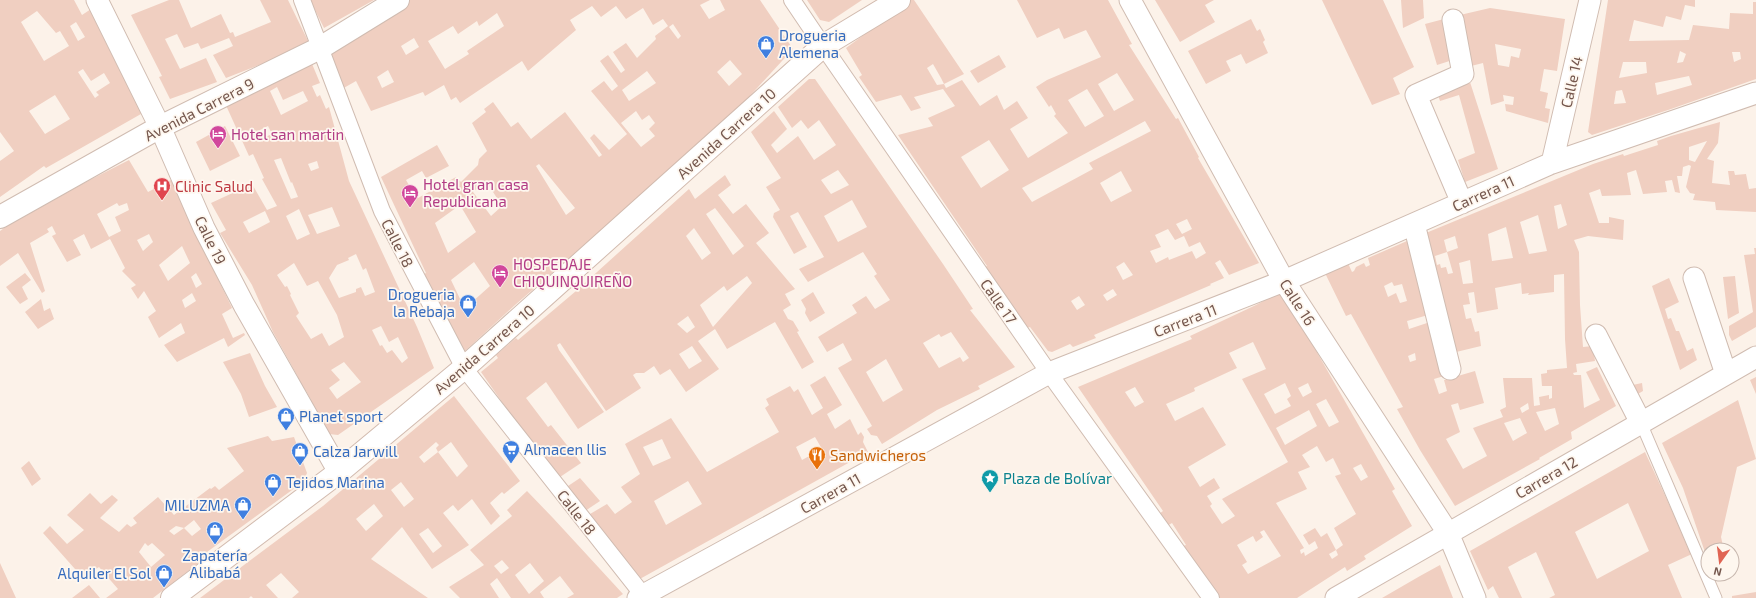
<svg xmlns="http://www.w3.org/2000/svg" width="1756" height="598" viewBox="0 0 1756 598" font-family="'Exo 2',sans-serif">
  <rect width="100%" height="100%" fill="#fcf2e9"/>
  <!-- building -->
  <path fill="#f0cfc1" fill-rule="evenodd" d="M0 0H74L82 15 91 9 148 110 46 168 44 166 0 197V161L14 151 0 132ZM37 11 56 33 60 31 69 46 44 61 21 22ZM76 22 85 37 78 41 70 26ZM83 69 91 81 104 73 110 83 96 92 99 95 95 98 78 72ZM55 95 70 119 45 134 29 111Z
    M169 0H179L191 28 221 14 230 33 233 32 235 37 271 22 260 0H288L310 45 226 78 213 55 233 46 229 38 201 49 198 43 184 48 177 34 165 39 180 69 206 58 217 82 170 99 159 77 162 76 131 15Z
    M310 0H374L324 28Z
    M409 0H710L700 5 709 19 725 10 720 0H760L793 49 723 125 515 305 465 351 458 349 422 275 426 273 381 177 437 145 449 166 426 178 422 171 406 180 410 187 412 186 418 198 456 177 461 182 478 165 479 159 487 151 472 123 486 112 484 109 493 102 511 127 518 122 531 139 565 112 599 157 602 155 590 138 594 134 609 150 627 134 591 91 604 81 612 91 618 86 600 61 608 55 621 73 625 70 613 52 626 43 637 58 656 39 655 36 668 26 663 19 653 25 643 8 626 19 616 6 601 17 592 6 570 20 576 30 528 71 522 61 460 103 456 97 451 100 444 85 425 96 423 92 371 111 356 81 342 89 328 53ZM497 13 504 26 467 51 469 54 445 69 428 41 453 26 458 34 477 21 479 26ZM673 24 681 36 678 39 669 27ZM414 38 419 47 406 55 401 46ZM730 60 742 74 729 86 717 72ZM388 70 394 82 382 88 377 77ZM647 71 656 83 629 101 622 90ZM636 111 642 120 649 115 655 123 649 129 655 136 641 147 621 123ZM539 164 575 208 566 215 536 166ZM486 181 502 206 491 216 473 192ZM460 205 476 232 448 253 435 223ZM474 262 490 286 471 303 469 299 462 303 451 280Z
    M807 0H862L829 22 820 20Z
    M907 0H914L964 74 944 84 946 88 962 80 980 106 997 95 1004 110 1017 101 1028 118 1010 129 1028 158 1068 133 1054 116 1056 114 1051 105 1049 107 1036 87 1047 80 1101 57 1086 30 1064 39 1059 28 1037 38 1017 0H1108L1132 44 1129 45 1176 119 1178 118 1199 157 1198 158 1259 263 1229 275 1220 260 1215 263 1224 278 1210 284 1211 285 1094 335 1096 338 1073 347 1070 344 1052 352 1048 351 1030 327 1027 328 1010 302 1009 303 985 267 987 266 898 135 933 126 928 118 955 106 943 89 914 97 921 108 911 111 901 95 876 102 859 77 862 75 846 48 884 20ZM933 64 941 78 944 84 937 85 927 68ZM1117 73 1134 100 1114 111 1098 84ZM1087 89 1104 116 1085 127 1068 100ZM1145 121 1151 131 1089 163 1093 169 1032 202 1022 188ZM989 140 1009 170 981 188 961 157ZM1121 171 1132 191 1111 202 1100 183ZM1187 219 1192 229 1182 234 1176 224ZM1168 229 1175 240 1184 236 1189 247 1200 242 1206 253 1196 259 1192 251 1169 260 1168 257 1156 263 1150 251 1161 247 1155 235ZM1124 262 1133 275 1123 280 1116 267ZM1113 289 1117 295 1107 301 1103 295ZM1079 296 1085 305 1077 310 1071 301Z
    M1155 0H1214L1205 5 1215 22 1180 42Z
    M1322 0H1383L1414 67 1393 78 1400 94 1372 105Z
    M1401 0H1423L1424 18 1403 28Z
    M1608 0H1695V7L1685 5 1681 20 1666 16 1663 27 1634 20 1629 41H1632L1689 40 1693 25 1729 29 1730 13 1753 14V2H1756V79L1671 109 1592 135 1588 132ZM1680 51 1686 54 1683 62 1677 63ZM1732 52H1740L1741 59 1734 62ZM1623 62H1646L1647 73 1619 78ZM1689 76 1692 85 1657 95 1655 83ZM1622 90 1626 103 1614 104 1616 91Z
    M1490 8 1565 19 1557 71 1544 69 1540 91 1548 93 1545 108 1550 109 1548 123 1506 111 1505 104 1513 105 1514 97 1503 95 1504 101 1491 105 1483 63 1471 66 1460 15ZM1495 44 1521 49 1519 58 1511 56 1509 67 1498 65Z
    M1251 19 1257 31 1260 29 1265 40 1263 42 1268 53 1246 64 1241 54 1226 61 1231 71 1206 84 1188 51Z
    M1444 19 1459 58 1437 65 1425 24Z
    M999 55 1006 67 978 83 970 71Z
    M310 59 320 83 312 86 317 97 320 95 326 109 329 107 349 181 417 327 434 368 338 435 329 434 317 411 314 412 308 402 311 400 306 391 303 393 296 379 298 377 273 332 252 285 220 233 226 230 211 203 252 184 267 210 277 206 262 179 264 178 253 154 249 156 224 101ZM277 87 283 100 303 91 308 101 281 115 270 91ZM268 126 272 134 263 138 260 130ZM281 158 291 183 292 182 298 197 291 199 274 160ZM317 161 319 168 311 171 308 164ZM332 207 340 226 317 234 308 215ZM299 209 310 234 297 240 286 216ZM265 211 270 222 249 233 243 222ZM356 254 363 270 366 268 375 292 365 296 361 287 356 289V292L339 298 329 278 337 265 349 260 348 258ZM294 263 307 286 318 281 337 315 344 337 329 346 322 333 311 339 296 316 299 313 290 295 291 294 287 286 285 287 277 275ZM381 326 389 342 398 337 408 358 402 363 392 350 387 353 382 345 380 346 372 330ZM344 362 361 382 337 399 329 388 340 380 331 370Z
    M809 79H815L943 264 973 309 970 310 1015 367 982 384 978 386 980 389 937 410 882 444 877 436 871 435 867 429 872 426 838 368 852 360 843 343 827 352 818 337 857 313 852 305 866 296 875 309 890 300 874 276 877 274 863 252 808 282 799 269 824 257 798 212 790 216 807 247 794 254 790 247 773 217 774 213 780 210 766 187 781 178 751 132 774 111 787 129 771 145 777 153 798 136 814 160 836 145 819 120 808 129 801 120 792 128 778 107ZM838 170 849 185 831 194 821 180ZM852 200 867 227 838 242 824 216ZM951 332 969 358 963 362 960 357 939 368 923 343 939 334 941 337ZM886 359 903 390 883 402 866 372Z
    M1470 82 1498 169 1465 182 1458 160 1475 153 1459 95 1440 101 1437 92Z
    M1720 122 1718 143 1707 159 1714 161 1712 183 1730 185 1728 171H1734L1735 175 1746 174 1749 189 1756 188V212L1716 210 1715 202 1693 200 1695 194 1690 193 1686 187 1691 166 1689 165 1683 167 1682 176H1677L1680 193 1675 192 1672 180 1665 181 1667 192 1643 194 1636 170 1627 173 1631 195 1602 196 1600 189 1589 193 1599 223H1609V217L1624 220 1623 240 1588 236 1574 240 1579 252 1580 305 1583 347 1593 346 1595 361 1576 364 1577 372 1573 373 1574 375H1581L1584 408 1600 400 1586 372 1597 367 1616 406 1571 432 1572 439 1539 458 1540 459 1455 506 1420 450 1397 409 1403 407 1351 314 1346 316 1324 271 1347 261 1352 272 1354 271 1356 267 1364 263 1366 267 1370 265 1368 258 1407 241 1428 315 1407 321 1409 329 1430 322 1444 376 1434 379 1439 394 1447 391 1444 380 1475 371 1484 403 1460 410 1458 403 1451 405 1460 432 1446 439 1463 469 1487 456 1473 428 1503 417 1500 410 1506 407 1503 378H1532L1534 406 1540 405 1539 397 1549 395V399L1552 398V386H1542L1541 374 1547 373V370L1567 368 1565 339 1564 274 1554 275V292L1528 295 1529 293 1522 294 1521 283 1495 288 1498 309 1477 313 1474 292 1468 293 1470 304 1463 305 1466 319 1471 318 1475 332 1479 331 1481 346 1452 353 1421 235 1593 164 1623 154 1624 156 1658 145 1657 141 1671 136ZM1707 141 1695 162 1689 160V147ZM1561 204 1567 225 1558 229 1554 206ZM1538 215 1547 251 1529 254 1520 222ZM1506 227 1513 258 1492 261 1488 234ZM1455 236 1458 248 1447 252 1444 240ZM1447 252 1453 273 1448 274 1446 267 1441 268 1440 264 1437 265 1435 256ZM1470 260 1473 283 1463 284 1459 263ZM1392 282 1394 286 1402 284 1407 301 1400 303 1396 293 1388 297 1384 286ZM1415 353 1416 360 1410 362 1408 356ZM1528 403 1529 409 1522 413 1520 408ZM1555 408 1559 424 1545 431 1536 412ZM1520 418 1527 433 1513 441 1504 423Z
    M225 126 240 156 210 171 196 142Z
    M129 160 148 192 171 180 232 308 222 314 233 338 244 333 245 335 228 347 224 338 177 362 164 345 185 333 181 323 159 338 148 317 156 311 144 291 138 299 131 288 136 285 122 271 125 268 109 237 121 231 115 217 129 210 127 203 119 206 117 203 97 214 110 239 91 249 84 234 73 240 81 255 67 262 52 236 56 234 52 226 47 229 49 232 30 243 45 291 42 293 18 253 0 266V231L17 219 18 220 84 183ZM149 234 153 242 143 251 137 240ZM182 246 190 263 168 281 159 265ZM196 273 202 284 196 288 191 277ZM192 293 196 301 185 308 182 300Z
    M725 175 731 185 718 195 733 214 746 204 769 233 756 243 795 289 785 294 791 305 783 310 788 319 793 321 799 331 797 332 814 362 802 369 775 322 727 349 715 329 698 341 719 369 686 392 670 369 660 375 654 366 644 373H636L633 375 641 388 606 411 560 343 557 345 559 350 604 412 578 429 546 382 526 398 548 427 551 425 581 463 554 481 506 414 509 412 481 372 498 358 496 355 516 338 518 340 576 291 689 189 695 199ZM715 208 744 246 733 255 706 214ZM694 228 711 253 702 260 686 236ZM747 276 752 283 713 327 700 305 724 286 727 291ZM688 316 695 327 687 333 677 324ZM692 346 702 361 689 369 679 354Z
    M1754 248H1756V327L1732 341 1729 335V326L1753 312 1744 255 1755 254Z
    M25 273 31 280 22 287 28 299 20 304 6 287Z
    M1735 276 1739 313 1728 319 1723 277Z
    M1669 278 1679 302 1665 309 1668 319 1671 318 1676 331H1679L1687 351 1693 348 1697 360 1680 370 1652 286Z
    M1282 291 1395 489 1392 491 1412 526 1364 556 1366 559 1347 571 1345 567 1297 598H1219L1199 567 1197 568 1183 546 1186 545 1172 523 1167 526 1159 514 1163 511 1078 387 1192 339 1190 336 1256 305ZM1253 342 1266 369 1242 379 1288 462 1222 499 1235 516 1222 524 1210 506 1212 504 1207 496 1220 488 1214 478 1200 487 1188 467 1226 445 1203 407 1175 421 1166 404 1195 391 1194 388 1237 368 1229 353ZM1285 383 1291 396 1287 399 1291 406 1275 414 1264 394ZM1308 383 1312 392 1303 397 1298 388ZM1135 387 1144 402 1135 407 1125 392ZM1326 399 1339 422 1329 427 1316 404ZM1309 410 1317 426 1285 445 1276 428ZM1317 446 1326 462 1333 458 1341 474 1335 476 1356 514 1334 528 1343 545 1336 550 1338 555 1332 559 1329 554 1336 550 1327 533 1321 537 1315 528 1303 535 1309 545 1315 541 1318 548 1305 556 1304 552 1301 554 1300 550 1304 548 1276 503 1307 489 1298 472 1310 467 1302 455ZM1361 464 1368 477 1361 481 1353 468ZM1264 530 1281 556 1248 574 1242 565 1247 562 1237 545 1253 536 1256 542 1263 537 1260 532Z
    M813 292 825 313 810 322 805 313 806 309 801 300Z
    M41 299 44 311 50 308 54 319 38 329 25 312Z
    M250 353 265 386 277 407 249 417 241 394 223 362Z
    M825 376 842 405 827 414 835 429 850 419 858 435 861 432 864 437 863 442 868 452 638 580 585 517 607 504 615 514 632 502 621 487 640 474 625 444 671 418 707 472 779 432 765 408 769 405 766 399 790 386 794 392 798 389 812 415 823 408 810 385ZM815 437 822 449 802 460 796 447ZM662 439 671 458 653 466 643 447ZM688 481 702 504 666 525 654 501Z
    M1756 377V394L1750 380Z
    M1642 383 1643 391 1631 398 1628 386Z
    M454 396 520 481 504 494 502 492 490 503 500 516 491 525 472 499 458 511 453 505 443 513 469 545 432 569 402 527 371 559 428 598H292L299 592 281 573 266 585 278 598H253L251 596 249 598H200L323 506ZM436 442 439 445 436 448 438 452 424 463 419 457ZM451 442 468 466 457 477 438 452ZM401 482 414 499 404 507 391 490ZM374 504 383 516 366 531 356 519ZM428 528 442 546 433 553 419 534Z
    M1738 400 1756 459 1737 467 1721 537 1724 550H1708V561L1683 488 1662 443Z
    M268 436 272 441 294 437 307 473 303 482 207 552 209 555 153 598H106L118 589 99 567 83 578 43 533 50 526 67 544 84 530 67 515 90 493 101 504 112 495 118 500 100 518 119 532 127 524 131 527 137 523 133 518 158 497 174 515 210 488 211 489 215 486 219 490 244 471 227 448ZM194 520 201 529 192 536 184 528 174 535 169 531 176 526 184 528ZM145 543 148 546 152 543 165 555 151 567 139 552Z
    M1645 452 1692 554 1668 565 1682 598H1549L1555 595 1536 552 1508 567 1522 598H1499L1493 586 1488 590 1470 551ZM1628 503 1649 551 1597 579 1575 532Z
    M29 461 41 479 32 486 21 468Z
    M580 478 600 501 582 513 562 490Z
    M527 491 553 518 623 594 617 598H567L574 594 560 576 540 592 544 598H511L497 578 490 584 499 598H460L449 587 484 565 470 550 512 516 507 510ZM502 560 509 568 501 574 494 566ZM530 563 544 581 529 594 515 575Z
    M0 563 16 598H0Z
    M1440 565 1453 598H1382L1420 576Z
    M1712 574H1728L1729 578 1714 581Z
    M89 585 100 598H72Z
    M1756 592V598H1732V596Z"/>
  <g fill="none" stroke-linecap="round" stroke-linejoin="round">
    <!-- service casing -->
    <g stroke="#d0bcb1" stroke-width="13">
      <path id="service" d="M1641 423 1716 598"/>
    </g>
    <!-- pedestrian casing -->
    <g stroke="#d0bcb1" stroke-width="18">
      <path id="pedestrian" d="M302 0 382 211 464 368 643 595
        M792 0 823 46 1049 373 1211 598"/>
    </g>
    <!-- minor casing -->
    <g stroke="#d0bcb1" stroke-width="23">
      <path id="minor" d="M97 0 160 127 204 228 244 305 339 472
        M1130 0 1284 281 1448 533 1475 598
        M1453 20 1463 74 1416 95 1462 203
        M1552 163 1590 0
        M1414 224 1450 369
        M1694 278 1726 374
        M1596 335 1641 423
        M638 598 1049 373 1284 281 1552 163 1756 93
        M1336 598 1756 357"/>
    </g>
    <!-- tertiary casing -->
    <g stroke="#d0bcb1" stroke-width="24">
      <path id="tertiary" d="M0 217 160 127 320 48 398 0"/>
    </g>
    <!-- secondary casing -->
    <g stroke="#d2bbaf" stroke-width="24">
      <path id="secondary" d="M172 598 339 472 464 368 823 46 899 0"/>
    </g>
    <!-- service -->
    <use href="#service" stroke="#fff" stroke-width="11"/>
    <!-- pedestrian -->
    <use href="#pedestrian" stroke="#fff" stroke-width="16"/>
    <!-- minor -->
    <use href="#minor" stroke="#fff" stroke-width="21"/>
    <!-- tertiary -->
    <use href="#tertiary" stroke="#fff" stroke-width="22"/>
    <!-- secondary -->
    <use href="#secondary" stroke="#fff" stroke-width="22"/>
  </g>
  <!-- icons -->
  <defs>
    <g id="shop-pin" transform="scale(0.9)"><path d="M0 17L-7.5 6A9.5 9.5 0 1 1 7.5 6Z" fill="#3f7fe0" stroke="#fef7ef"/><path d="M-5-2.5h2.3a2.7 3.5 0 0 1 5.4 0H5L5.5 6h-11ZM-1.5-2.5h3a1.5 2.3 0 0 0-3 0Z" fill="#fff"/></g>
    <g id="hotel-pin" transform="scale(0.9)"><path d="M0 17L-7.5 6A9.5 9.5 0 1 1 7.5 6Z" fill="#d1479c" stroke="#fef7ef"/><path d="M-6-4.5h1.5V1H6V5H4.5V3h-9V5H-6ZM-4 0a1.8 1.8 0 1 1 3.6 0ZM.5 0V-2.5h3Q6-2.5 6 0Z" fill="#fff"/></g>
    <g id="hospital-pin" transform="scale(0.9)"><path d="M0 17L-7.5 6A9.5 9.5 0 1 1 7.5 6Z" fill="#e0444e" stroke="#fef7ef"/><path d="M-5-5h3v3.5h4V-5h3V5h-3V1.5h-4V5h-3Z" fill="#fff"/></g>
    <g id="supermarket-pin" transform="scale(0.9)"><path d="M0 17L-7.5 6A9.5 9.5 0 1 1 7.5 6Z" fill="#3f7fe0" stroke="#fef7ef"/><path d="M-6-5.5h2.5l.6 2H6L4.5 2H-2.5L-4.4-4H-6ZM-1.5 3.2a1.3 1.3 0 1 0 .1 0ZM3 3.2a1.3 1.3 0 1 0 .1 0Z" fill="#fff"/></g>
    <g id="restaurant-pin" transform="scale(0.9)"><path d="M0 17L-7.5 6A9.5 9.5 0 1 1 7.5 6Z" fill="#e8710a" stroke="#fef7ef"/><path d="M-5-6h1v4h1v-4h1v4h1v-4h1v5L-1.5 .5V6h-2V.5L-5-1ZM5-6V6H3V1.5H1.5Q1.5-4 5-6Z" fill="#fff"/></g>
    <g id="sight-pin" transform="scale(0.9)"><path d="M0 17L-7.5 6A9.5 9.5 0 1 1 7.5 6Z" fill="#0f9aa8" stroke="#fef7ef"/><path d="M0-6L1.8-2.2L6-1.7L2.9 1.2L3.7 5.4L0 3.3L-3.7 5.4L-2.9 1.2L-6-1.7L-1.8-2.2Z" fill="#fff"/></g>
  </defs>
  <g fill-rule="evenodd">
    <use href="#shop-pin" x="766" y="44"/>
    <use href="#hotel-pin" x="218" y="134"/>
    <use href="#hospital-pin" x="162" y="186"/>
    <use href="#hotel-pin" x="410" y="193"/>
    <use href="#hotel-pin" x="500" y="273"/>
    <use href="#shop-pin" x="468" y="303"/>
    <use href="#shop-pin" x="286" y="416"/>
    <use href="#supermarket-pin" x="511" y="449"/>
    <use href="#shop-pin" x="300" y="451"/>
    <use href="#restaurant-pin" x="817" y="455"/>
    <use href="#sight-pin" x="990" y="478"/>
    <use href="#shop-pin" x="273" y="482"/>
    <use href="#shop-pin" x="243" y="505"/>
    <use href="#shop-pin" x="215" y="530"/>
    <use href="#shop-pin" x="164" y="573"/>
  </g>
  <g text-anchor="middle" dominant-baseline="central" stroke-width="3.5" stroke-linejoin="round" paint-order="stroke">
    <!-- shop labels -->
    <g font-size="15" fill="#366cbe" stroke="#fef7ef" text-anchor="start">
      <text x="779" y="35">Drogueria<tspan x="779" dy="17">Alemena</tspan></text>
      <text x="455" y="294" text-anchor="end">Drogueria<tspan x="455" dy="17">la Rebaja</tspan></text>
      <text x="299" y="416">Planet sport</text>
      <text x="524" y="449">Almacen llis</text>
      <text x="313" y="451">Calza Jarwill</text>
      <text x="286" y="482">Tejidos Marina</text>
      <text x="230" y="505" text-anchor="end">MILUZMA</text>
      <text x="215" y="555" text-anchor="middle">Zapatería<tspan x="215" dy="17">Alibabá</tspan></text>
      <text x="151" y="573" text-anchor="end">Alquiler El Sol</text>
    </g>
    <!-- street labels -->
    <g font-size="15" fill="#75574d" stroke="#fef7ef">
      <text transform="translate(1571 82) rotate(-77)">Calle 14</text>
      <text transform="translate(199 109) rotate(-27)">Avenida Carrera 9</text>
      <text transform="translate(726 133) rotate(-42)">Avenida Carrera 10</text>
      <text transform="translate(1483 193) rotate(-24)">Carrera 11</text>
      <text transform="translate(211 240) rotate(64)">Calle 19</text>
      <text transform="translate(398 243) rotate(63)">Calle 18</text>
      <text transform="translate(999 301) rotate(55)">Calle 17</text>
      <text transform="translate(1298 302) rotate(57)">Calle 16</text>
      <text transform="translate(1185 320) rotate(-21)">Carrera 11</text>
      <text transform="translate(484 349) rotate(-41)">Avenida Carrera 10</text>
      <text transform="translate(1546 477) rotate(-30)">Carrera 12</text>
      <text transform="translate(830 493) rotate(-29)">Carrera 11</text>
      <text transform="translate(577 512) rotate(52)">Calle 18</text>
    </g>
    <!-- hotel labels -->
    <g font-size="15" fill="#b23c85" stroke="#fef7ef" text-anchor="start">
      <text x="231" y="134">Hotel san martin</text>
      <text x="423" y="184">Hotel gran casa<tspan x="423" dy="17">Republicana</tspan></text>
      <text x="513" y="264">HOSPEDAJE<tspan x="513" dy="17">CHIQUINQUIREÑO</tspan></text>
    </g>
    <!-- health labels -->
    <g font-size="15" fill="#be3a42" stroke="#fef7ef" text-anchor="start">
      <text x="175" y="186">Clinic Salud</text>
    </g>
    <!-- food labels -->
    <g font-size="15" fill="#c56008" stroke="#fef7ef" text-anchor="start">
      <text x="830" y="455">Sandwicheros</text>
    </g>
    <!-- culture labels -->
    <g font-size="15" fill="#0d838f" stroke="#fef7ef" text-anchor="start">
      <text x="1003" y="478">Plaza de Bolívar</text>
    </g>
  </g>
  <!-- north arrow -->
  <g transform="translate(1720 562) rotate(194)"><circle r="19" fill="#fef7ef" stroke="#c7b7ae"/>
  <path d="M0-3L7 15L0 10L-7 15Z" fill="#e06453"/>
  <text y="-6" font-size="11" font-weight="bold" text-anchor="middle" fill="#75574d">N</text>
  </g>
</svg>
